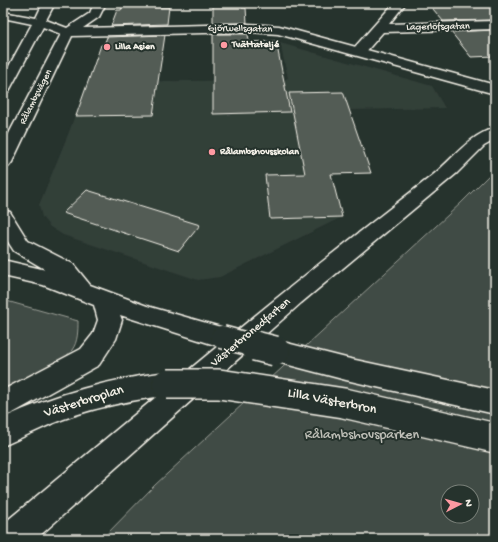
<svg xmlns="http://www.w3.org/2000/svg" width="498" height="542" viewBox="0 0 498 542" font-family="'Gochi Hand',sans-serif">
  <rect width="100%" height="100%" fill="#26332d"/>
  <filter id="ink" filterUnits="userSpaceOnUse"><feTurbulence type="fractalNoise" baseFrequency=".025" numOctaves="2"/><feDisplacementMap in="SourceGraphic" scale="8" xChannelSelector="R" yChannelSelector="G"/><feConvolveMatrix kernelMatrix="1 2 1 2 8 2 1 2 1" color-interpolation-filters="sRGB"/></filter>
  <g filter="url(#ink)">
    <!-- built -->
    <path fill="#333f39" d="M280 43 432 86 445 108 349 110 331 174 342 217 220 277 198 280 63 235 50 227 42 217 39 205 69 132 87 82 284 80 288 78Z"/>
    <!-- green -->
    <path fill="#414b45" stroke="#9a9e96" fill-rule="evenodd" d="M495 169V539H102L155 485 461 203ZM448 492H472V516H448Z
      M3 300 78 321C78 330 78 342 72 350 60 366 21 382 3 391Z"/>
    <!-- building -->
    <path fill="#525c55" stroke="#f4f1e8" d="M124 3H153L152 7H169L167 24 111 26 117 10H121Z
      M213 3H241L242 8H246L247 23H213Z
      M428 3H495V20L443 21Z
      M495 30V56L471 57 451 32Z
      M213 34H248L249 42 276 41 290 112 213 114Z
      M165 35 153 115 76 116 101 45H104L107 37Z
      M343 92 371 173 331 174 342 217 270 219 265 175 305 174 289 93Z
      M87 190 200 225 179 251 63 213Z"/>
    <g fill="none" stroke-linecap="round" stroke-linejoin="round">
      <!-- street casing -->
      <g stroke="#f4f1e8" stroke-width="3">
        <path id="street" d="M394 3H406L389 24 495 21V29L383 32 364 54H354L353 51 354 48Z"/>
      </g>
      <!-- secondary casing -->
      <g stroke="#f4f1e8" stroke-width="3">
        <path id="secondary" d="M43 3H55L46 20 67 28 90 13 94 3H106L99 17 83 28 248 24 279 26 495 85V94L278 34 248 32 72 36 12 162 9 166 3 167V145L61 34 43 27 10 89 8 92 3 93V77L32 24 3 18V12L36 18Z
          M495 128V140L484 146 457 173 301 303 36 539H3V524L156 397C121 402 85 410 51 424 35 431 19 439 3 446V418C55 394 110 379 167 372L176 376 178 379 218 346 120 315 122 320 116 339 99 365 13 413 3 417V390L81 349 93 334 98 320 94 305 43 285 3 276V260L46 270 14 251 3 234V210L10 212 28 241 73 264 90 285 147 306 231 330 233 334C298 280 366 227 433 175 453 159 469 135 495 128Z
          M275 340 346 358 495 390V414L346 380 266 359 262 351 266 343Z"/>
      </g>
      <!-- street -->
      <use href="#street" fill="#26332d" fill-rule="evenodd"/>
      <!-- secondary -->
      <use href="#secondary" fill="#26332d" fill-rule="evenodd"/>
      <!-- secondary-bridge-far1 casing -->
      <g stroke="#f4f1e8" stroke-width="25" stroke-linecap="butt">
        <path id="secondary-bridge-far1" d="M222 337 258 347"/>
      </g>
      <!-- secondary-bridge casing -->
      <g stroke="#f4f1e8" stroke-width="32" stroke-linecap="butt">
        <path id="secondary-bridge" d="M255 346 275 351
          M167 384H219L344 403 495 438"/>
      </g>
      <!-- secondary-bridge-far1 -->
      <use href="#secondary-bridge-far1" stroke="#26332d" stroke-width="22"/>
      <!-- secondary-bridge -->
      <use href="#secondary-bridge" stroke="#26332d" stroke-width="29"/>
    </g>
  </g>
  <!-- markers -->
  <g fill="#ff9aa2" stroke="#26332d" stroke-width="1.5">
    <circle cx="224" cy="45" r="4"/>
    <circle cx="107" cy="47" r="4"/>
    <circle cx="212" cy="152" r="4"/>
  </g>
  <g text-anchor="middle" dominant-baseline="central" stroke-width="4" stroke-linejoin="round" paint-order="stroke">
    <!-- far-street labels -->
    <g font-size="10" fill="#f4f1e8" stroke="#26332d">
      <text transform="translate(438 27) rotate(-1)">Lagerlöfsgatan</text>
      <text transform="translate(240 29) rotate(1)">Gjörwellsgatan</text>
      <text transform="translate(36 97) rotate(-63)">Rålambsvägen</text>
    </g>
    <!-- far-poi labels -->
    <g font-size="10" font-weight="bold" fill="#f4f1e8" stroke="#26332d" text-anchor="start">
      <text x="232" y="45">Tvättateljé</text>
      <text x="115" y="47">Lilla Asien</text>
      <text x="220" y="152">Rålambshovsskolan</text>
    </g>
    <!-- street labels -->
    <g font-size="12" fill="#f4f1e8" stroke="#26332d">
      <text transform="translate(251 333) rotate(-40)">Västerbronedfarten</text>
    </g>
    <!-- near-street labels -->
    <g font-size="14" fill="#f4f1e8" stroke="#26332d">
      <text transform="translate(84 402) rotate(-17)">Västerbroplan</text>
      <text transform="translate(332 402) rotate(11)">Lilla Västerbron</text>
    </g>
    <!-- near-park labels -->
    <g font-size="14" fill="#bebfb7" stroke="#26332d">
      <text x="362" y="435">Rålambshovsparken</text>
    </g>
  </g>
  <!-- margin -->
  <rect width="498" height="542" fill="none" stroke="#26332d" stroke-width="16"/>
  <rect x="8" y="8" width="482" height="526" fill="none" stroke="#f4f1e8" stroke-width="1.5" filter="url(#ink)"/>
  <!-- north arrow -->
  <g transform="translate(460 504) rotate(84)"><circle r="19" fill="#26332d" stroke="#787f78"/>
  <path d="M0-3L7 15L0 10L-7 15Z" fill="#ff9aa2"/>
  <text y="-6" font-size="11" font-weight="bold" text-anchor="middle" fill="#f4f1e8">N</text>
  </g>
</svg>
